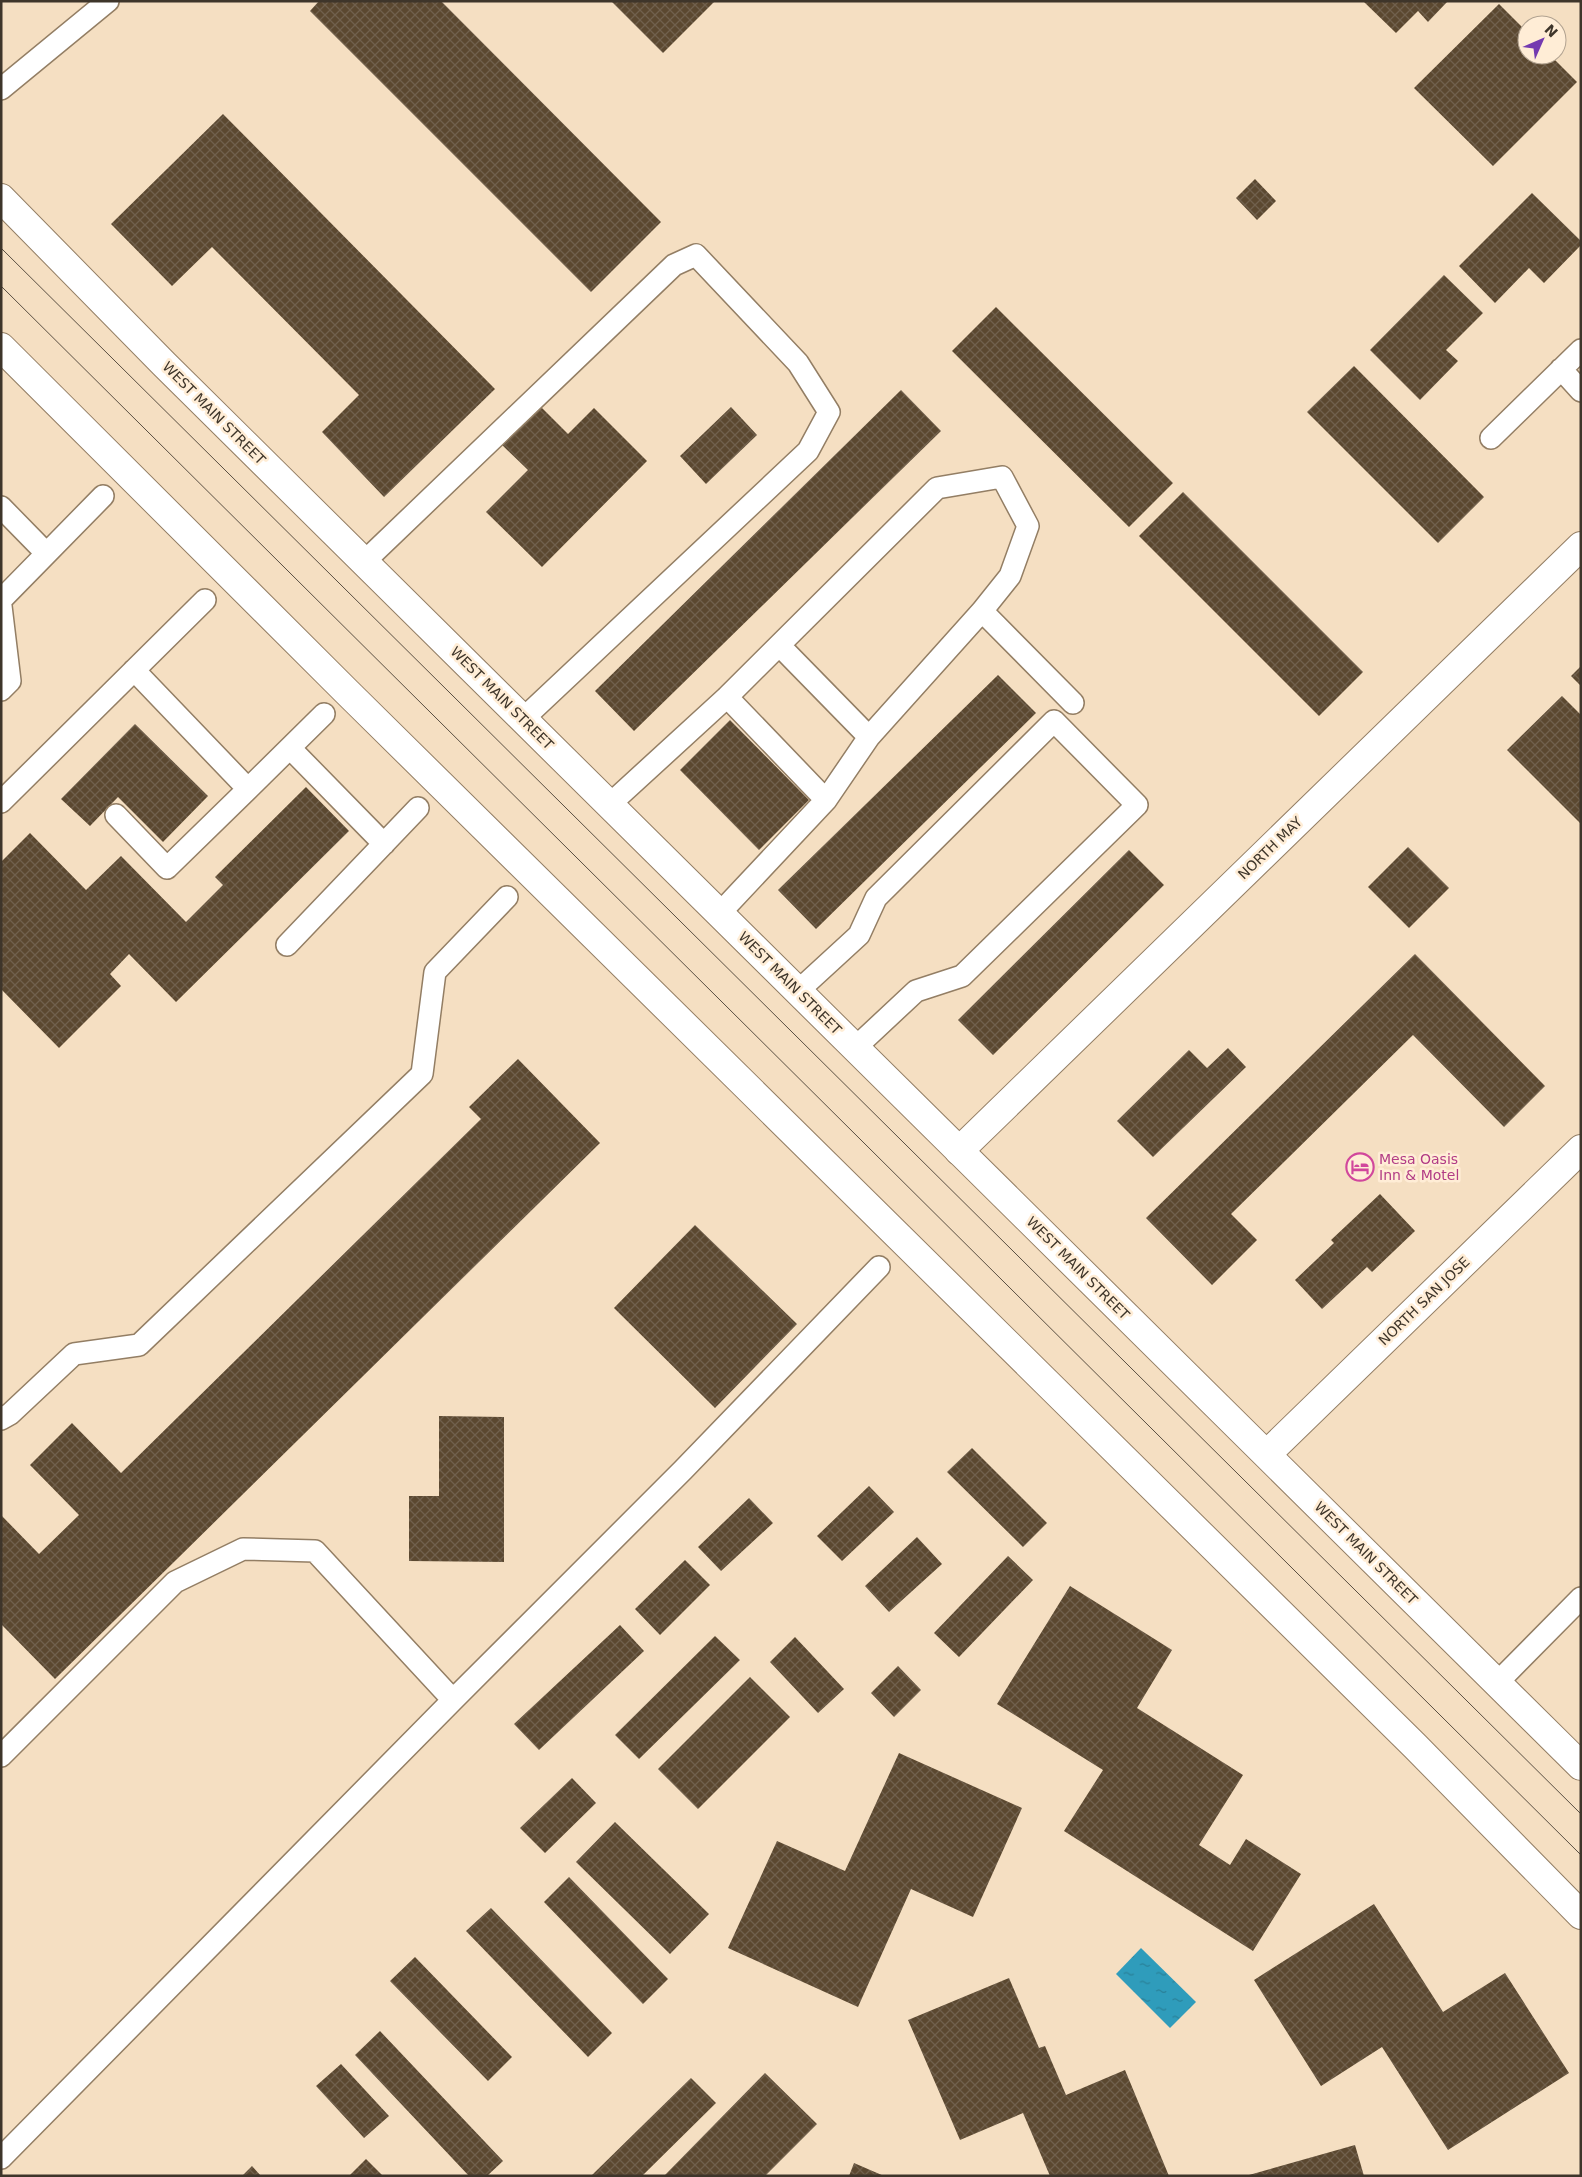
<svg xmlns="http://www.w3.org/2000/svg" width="1582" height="2177" viewBox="0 0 1582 2177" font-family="'DejaVu Sans',sans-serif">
  <defs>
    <pattern id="water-ripples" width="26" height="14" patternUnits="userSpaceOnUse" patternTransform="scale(1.25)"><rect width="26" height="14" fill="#2f9cbb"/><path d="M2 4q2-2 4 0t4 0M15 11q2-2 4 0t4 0" fill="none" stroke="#298098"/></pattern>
    <pattern id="building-cross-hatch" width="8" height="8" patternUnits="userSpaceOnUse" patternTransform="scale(1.25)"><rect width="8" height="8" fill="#5b4830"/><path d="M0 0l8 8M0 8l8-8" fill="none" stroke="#70604d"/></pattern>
  </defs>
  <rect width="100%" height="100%" fill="#f5dfc2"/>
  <!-- water -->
  <path fill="url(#water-ripples)" d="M1141 1948 1196 2002 1170 2028 1116 1974Z"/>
  <!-- building -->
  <path fill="url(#building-cross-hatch)" d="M319 1H441L661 222 591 292 310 11Z
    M611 1H715L663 53Z
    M1363 1H1448L1428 22 1418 11 1396 33Z
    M1499 4 1527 32V55H1550L1577 82 1493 166 1414 88Z
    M223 114 495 389 384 497 322 432 359 395 212 247 172 286 111 224Z
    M1255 179 1276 201 1257 220 1236 198Z
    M1532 193 1581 241V245L1544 283 1529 268 1495 303 1459 266Z
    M1444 275 1483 313 1446 350 1458 361 1420 400 1370 350Z
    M996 307 1173 483 1129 527 952 351Z
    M1354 366 1484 497 1438 543 1307 412Z
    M901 390 941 431 634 731 595 691Z
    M538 404 568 434 594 408 647 461 542 567 486 512 528 470 500 443Z
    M731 407 757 435 706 484 680 456Z
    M1183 492 1363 672 1319 716 1139 536Z
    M1581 666V686L1571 676Z
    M998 675 1036 713 816 929 778 890Z
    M1562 696 1581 715V824L1507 750Z
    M730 720 809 800 759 850 680 770Z
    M135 724 208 796 163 842 118 797 90 826 61 799Z
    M306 787 349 831 176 1002 129 954 110 974 121 986 59 1048 1 989V862L30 833 86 890 121 856 186 922 223 885 215 877Z
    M1408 847 1449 888 1409 928 1368 887Z
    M1129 850 1164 885 993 1055 958 1020Z
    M1415 954 1545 1086 1504 1127 1413 1035 1231 1214 1257 1240 1212 1285 1146 1218Z
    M1228 1048 1246 1067 1153 1157 1117 1121 1189 1050 1207 1068Z
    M518 1059 600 1143 55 1679 1 1624V1515L39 1554 79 1515 30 1465 72 1423 121 1473 481 1119 469 1107Z
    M1380 1194 1415 1231 1372 1272 1367 1267 1322 1309 1295 1280 1334 1243 1331 1240Z
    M695 1225 797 1324 715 1408 614 1308Z
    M439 1416 504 1417V1562L409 1561V1496H439Z
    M972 1448 1047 1523 1023 1547 947 1472Z
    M869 1486 894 1512 842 1561 817 1536Z
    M749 1498 773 1523 721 1571 698 1547Z
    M917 1537 942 1564 889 1612 865 1586Z
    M1008 1556 1033 1580 959 1657 934 1633Z
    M685 1560 710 1585 660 1635 635 1609Z
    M1070 1586 1172 1650 1137 1708 1243 1775 1199 1845 1230 1865 1246 1839 1301 1874 1253 1951 1064 1831 1103 1770 997 1704Z
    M620 1625 644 1651 539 1750 514 1724Z
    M715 1636 740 1660 639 1759 615 1735Z
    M795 1637 844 1689 818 1713 770 1662Z
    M898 1666 921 1690 894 1717 871 1693Z
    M750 1677 790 1717 698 1809 658 1769Z
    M899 1753 1022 1808 973 1917 911 1889 858 2007 728 1948 777 1841 845 1871Z
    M572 1778 596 1803 545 1853 520 1828Z
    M615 1822 709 1914 670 1954 576 1862Z
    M569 1877 668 1979 643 2004 544 1902Z
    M1374 1904 1443 2012 1505 1973 1569 2073 1448 2150 1382 2047 1321 2086 1254 1980Z
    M491 1908 612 2033 588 2057 466 1931Z
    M415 1957 512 2057 488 2081 390 1981Z
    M1009 1978 1039 2048 1045 2046 1066 2095 1125 2070 1169 2176H1050L1023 2113 960 2140 908 2020Z
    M380 2031 503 2161 487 2176H469L355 2055Z
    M341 2064 389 2116 364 2138 316 2086Z
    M765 2073 817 2124 765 2176H664Z
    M691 2078 716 2103 642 2176H591Z
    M1355 2145 1364 2176H1249V2175Z
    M366 2159 383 2176H349Z
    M854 2163 884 2176H849Z
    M252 2166 261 2176H242Z"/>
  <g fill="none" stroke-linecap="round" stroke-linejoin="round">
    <!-- service casing -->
    <g stroke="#937e64" stroke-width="24">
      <path id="service" d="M1 89 108 1
        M1561 369 1581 391
        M1491 438 1581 350
        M1 507 46 553
        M364 562 674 265 696 255 798 363 829 412 808 451 523 719
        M1 600 103 496
        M1 606 10 681 1 690
        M982 611 1073 703
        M780 646 869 737
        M134 670 248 789 324 714
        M727 697 826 800
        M290 748 384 844
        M1 802 205 600
        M609 805 727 697 937 488 1002 477 1028 526 1010 576 982 611 869 737 826 800 719 914
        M116 815 167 868 248 789
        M287 945 418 808
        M798 991 859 935 876 898 1054 721 1137 805 962 976 916 991 855 1048
        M1 1419 10 1414 74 1354 139 1345 422 1074 435 972 507 897
        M1496 1684 1581 1598
        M1 1756 175 1582 243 1549 315 1551 453 1700
        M1 2158 453 1700 683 1470 879 1267"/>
    </g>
    <!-- minor casing -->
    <g stroke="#937e64" stroke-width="30">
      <path id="minor" d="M959 1151 1581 546
        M1267 1454 1581 1149"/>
    </g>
    <!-- primary casing -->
    <g stroke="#937e64" stroke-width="30">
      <path id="primary" d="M1 198 164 364 1581 1766
        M1 347 347 692 1415 1746 1581 1915"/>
    </g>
    <!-- service -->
    <use href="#service" stroke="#fff" stroke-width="21"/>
    <!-- minor -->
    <use href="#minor" stroke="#fff" stroke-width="28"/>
    <!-- primary -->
    <use href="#primary" stroke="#fff" stroke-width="28"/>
    <!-- tram -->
    <path stroke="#5a4f42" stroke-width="1" d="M1 248 1581 1814
      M1 286 1581 1855"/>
  </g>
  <!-- icons -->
  <defs>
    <g id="hotel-ring" transform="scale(1.4375)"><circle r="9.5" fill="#ffedd6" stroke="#d1479c" stroke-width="1.5"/><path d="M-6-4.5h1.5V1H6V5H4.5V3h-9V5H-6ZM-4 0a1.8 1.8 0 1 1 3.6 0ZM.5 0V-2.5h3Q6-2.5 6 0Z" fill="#d1479c"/></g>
  </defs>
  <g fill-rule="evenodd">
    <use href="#hotel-ring" x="1360" y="1167"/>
  </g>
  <g text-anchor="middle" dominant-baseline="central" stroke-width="5" stroke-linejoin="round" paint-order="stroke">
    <!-- street labels -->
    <g font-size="14" fill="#3e352a" stroke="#ffedd6">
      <text transform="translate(214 413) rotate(45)">WEST MAIN STREET</text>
      <text transform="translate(502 698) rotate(45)">WEST MAIN STREET</text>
      <text transform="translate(1270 848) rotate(-44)">NORTH MAY</text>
      <text transform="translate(790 983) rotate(45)">WEST MAIN STREET</text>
      <text transform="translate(1078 1268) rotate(45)">WEST MAIN STREET</text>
      <text transform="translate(1424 1301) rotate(-44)">NORTH SAN JOSE</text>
      <text transform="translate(1366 1553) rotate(45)">WEST MAIN STREET</text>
    </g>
    <!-- hotel labels -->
    <g font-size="14" fill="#b23c85" stroke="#ffedd6" text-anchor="start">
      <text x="1379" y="1159">Mesa Oasis<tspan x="1379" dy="16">Inn &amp; Motel</tspan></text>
    </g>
  </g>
  <!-- border -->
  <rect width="1582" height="2177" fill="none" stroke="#3e352a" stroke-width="5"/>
  <!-- north arrow -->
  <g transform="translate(1542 40) rotate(45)"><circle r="24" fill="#ffedd6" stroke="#b2a391"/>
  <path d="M0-4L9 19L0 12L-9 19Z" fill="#743ab0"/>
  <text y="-8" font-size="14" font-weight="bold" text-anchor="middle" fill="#3e352a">N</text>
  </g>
</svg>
